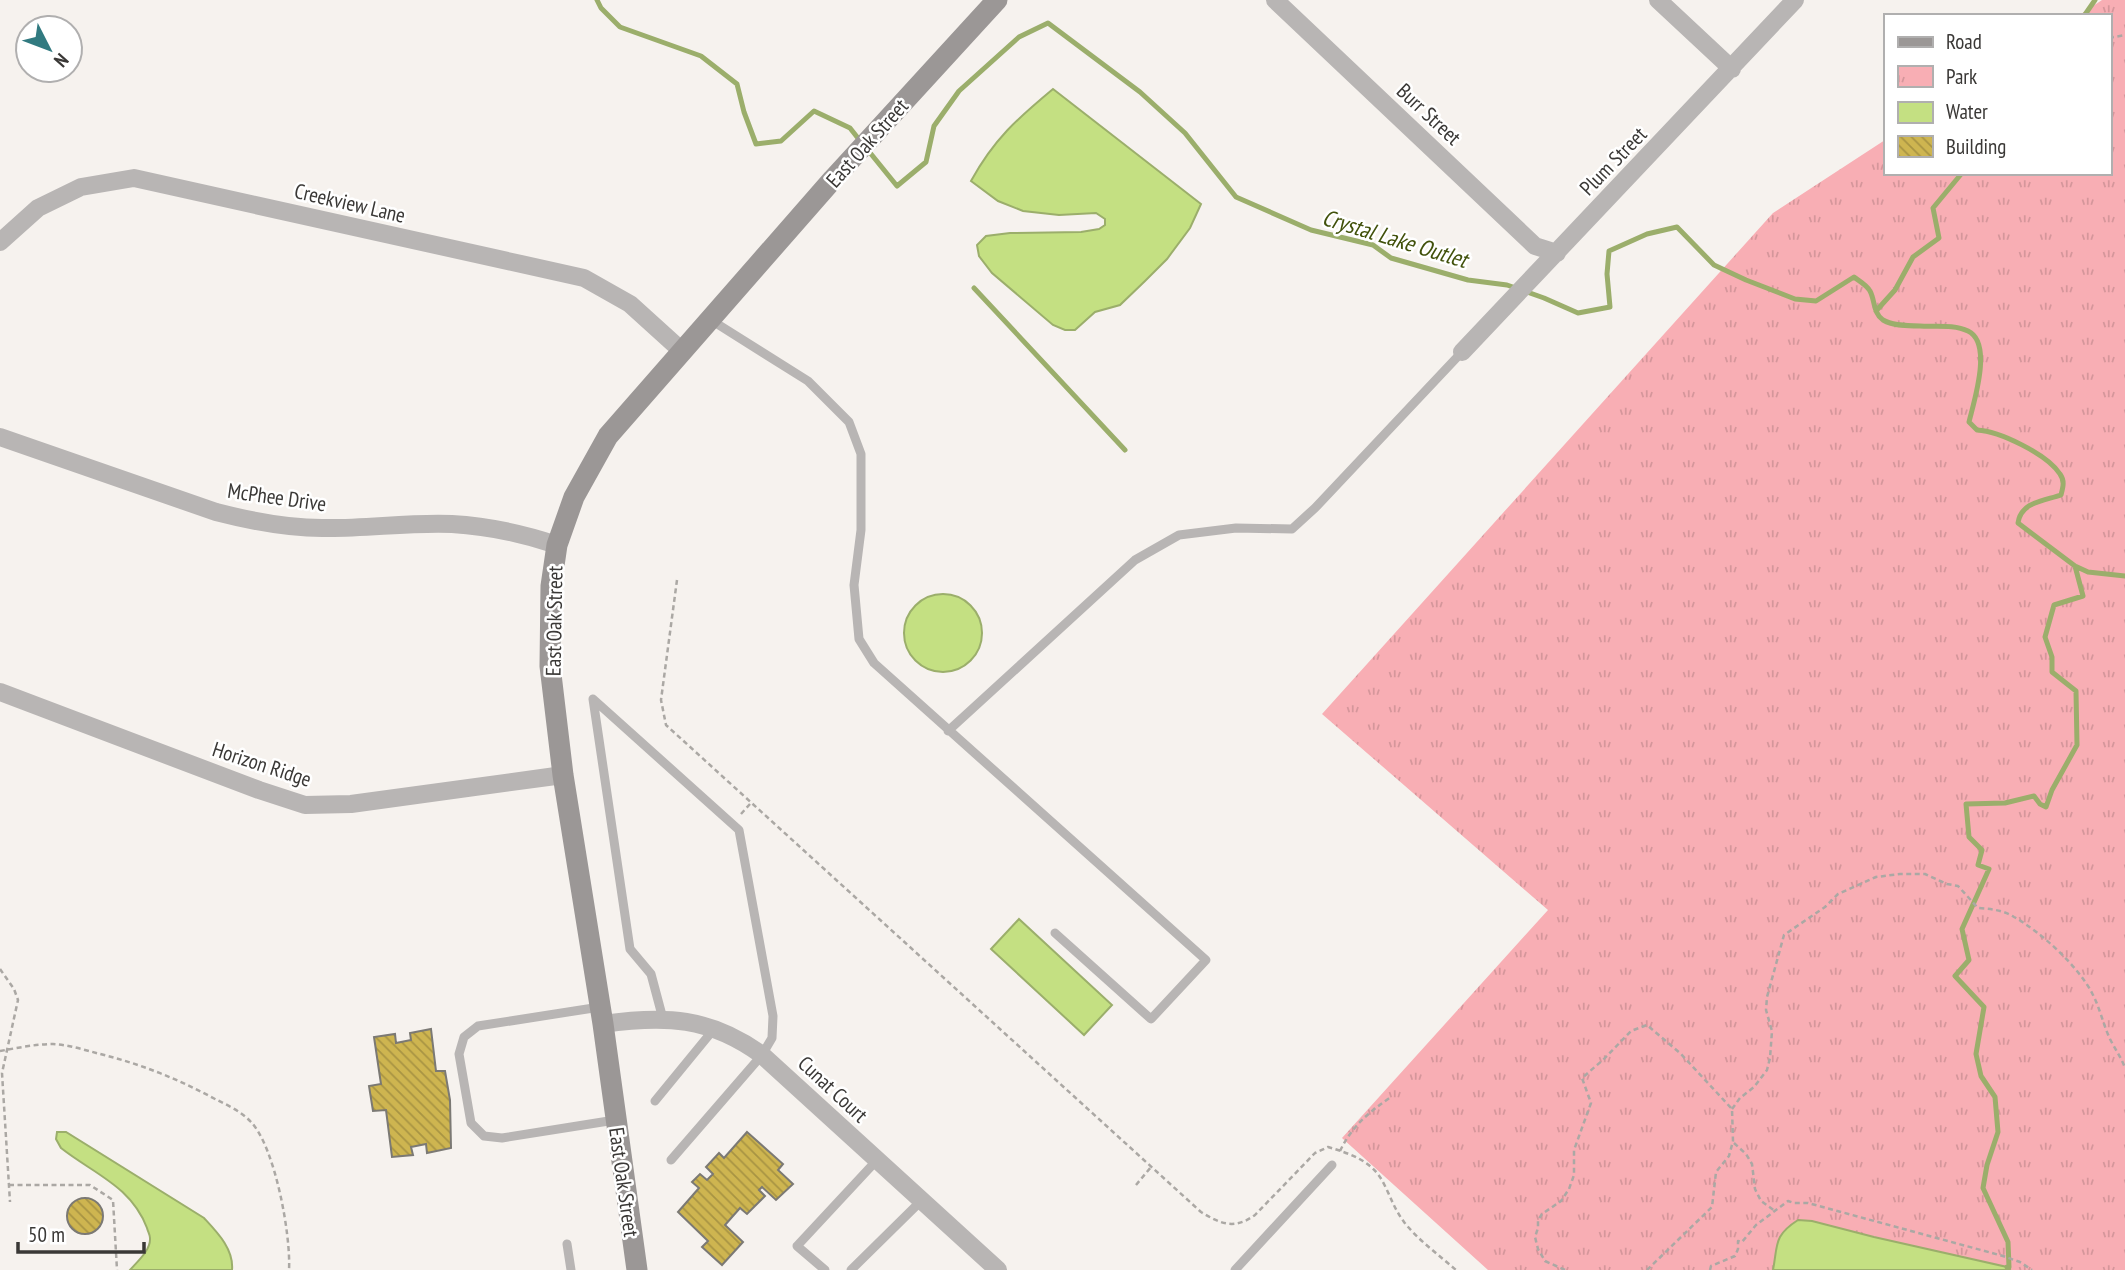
<svg xmlns="http://www.w3.org/2000/svg" width="2125" height="1270" viewBox="0 0 2125 1270" font-family="'PT Sans Narrow',sans-serif">
  <defs>
    <pattern id="park-tufts" width="24" height="20" patternUnits="userSpaceOnUse" patternTransform="scale(1.75)"><rect width="24" height="20" fill="#f8aeb4"/><path d="M3 7l-1-3M5 7V3M7 7l1-3M15 17l-1-3M17 17v-4M19 17l1-3" fill="none" stroke="#d5969b"/></pattern>
    <pattern id="building-back-hatch" width="6" height="6" patternUnits="userSpaceOnUse" patternTransform="scale(1.75)"><rect width="6" height="6" fill="#ceb550"/><path d="M-1 5l2 2M0 0l6 6M5-1l2 2" fill="none" stroke="#a89443"/></pattern>
  </defs>
  <rect width="100%" height="100%" fill="#f6f2ee"/>
  <!-- park -->
  <path fill="url(#park-tufts)" d="M2102 0H2125V1270H1488L1342 1138 1548 910 1322 714 1773 213 1885 140V173H2109V16H2078Z"/>
  <!-- water -->
  <path fill="#c4e082" stroke="#9bae6b" stroke-width="2" d="M1053 89 1201 204 1190 228 1167 259 1145 281 1120 305 1095 312 1075 330H1065L1053 325 992 273 979 256 977 245 986 236 1010 233 1081 232 1099 229 1105 225V219L1096 213 1059 215 1023 211 998 201 971 181C994 139 1017 119 1053 89Z
    M904 633a39 39 0 1 1 78 0a39 39 0 1 1-78 0Z
    M1019 919 1112 1005 1084 1035 991 949Z
    M57 1132H66L204 1218C217 1232 234 1249 232 1270H130C137 1262 151 1250 150 1238 150 1235 148 1232 147 1228 131 1186 94 1174 61 1148L56 1139Z
    M1798 1220 1812 1221 1874 1237 2007 1267 2010 1270H1773C1778 1245 1773 1236 1798 1220Z"/>
  <g fill="none" stroke-linecap="round" stroke-linejoin="round">
    <!-- stream -->
    <path stroke="#9bae6b" stroke-width="5" d="M597 0 601 8 620 27 701 56 737 84 744 112 756 144 781 141 814 111 850 128 861 142
      M2084 16 2095 0
      M867 149 897 186 926 162 934 126 959 91 1019 37 1048 23 1140 92 1185 133 1236 197 1311 230 1373 245 1391 258 1468 280 1507 285 1544 298 1578 313 1610 307 1607 274 1609 251 1647 234 1677 227 1714 265 1746 280 1795 299 1816 301 1854 277C1859 281 1867 285 1870 291 1875 300 1873 313 1883 320 1893 326 1909 326 1920 326 1935 327 1954 324 1968 331 1993 343 1974 401 1969 422L1977 430C1999 431 2047 454 2060 474 2065 481 2063 487 2061 495 2043 501 2021 502 2018 523L2075 566 2088 572 2125 576
      M974 288 1125 450
      M1876 311 1895 290 1913 257 1939 238 1933 208 1962 173
      M2007 1267H2009L2008 1242 1983 1188 1987 1165 1998 1132 1995 1097 1981 1076 1976 1054 1984 1007 1955 976 1969 960 1962 929 1989 869 1978 865 1982 850 1969 837 1966 804 2005 803 2034 796 2040 804 2046 807 2052 790 2077 745 2076 691 2052 672V657L2045 637 2054 605 2083 596 2075 566"/>
  </g>
  <!-- building -->
  <path fill="url(#building-back-hatch)" stroke="#7b7974" stroke-width="2" d="M431 1029 436 1071H445L450 1100 451 1148 427 1153 426 1144 411 1147 413 1155 392 1157 386 1110 373 1111 369 1086 381 1084 374 1037 395 1034 396 1043 411 1040 410 1033Z
    M747 1132 783 1164 778 1170 793 1184 776 1200 762 1187 759 1190 765 1196 747 1214 740 1208 725 1225 743 1242 722 1265 702 1247 708 1241 678 1212 699 1188 692 1182 700 1174 707 1180 713 1174 706 1167 719 1153 724 1158Z
    M67 1216a18 18 0 1 1 36 0a18 18 0 1 1-36 0Z"/>
  <g fill="none" stroke-linecap="round" stroke-linejoin="round">
    <!-- path -->
    <path stroke="#aba8a4" stroke-width="2.5" stroke-dasharray="5 3.5" stroke-linecap="butt" d="M2109 38 2125 35
      M677 580 661 700 666 725 1201 1212C1221 1224 1234 1230 1255 1215L1315 1153 1328 1147C1351 1154 1373 1161 1384 1184 1391 1198 1395 1210 1404 1222 1418 1240 1439 1255 1456 1270
      M741 814 750 804
      M0 969 14 989 18 1000 2 1073 10 1202
      M0 1051C17 1048 36 1044 53 1044 69 1045 85 1050 100 1054 141 1064 178 1079 215 1099 227 1105 241 1111 251 1122 275 1147 291 1235 289 1270
      M1732 1109 1740 1098 1754 1087 1767 1070 1770 1058 1772 1031 1766 1010 1767 997 1784 935 1825 907 1838 894 1876 877 1900 874H1925L1947 884 1958 886 1978 908C1991 909 2003 910 2014 917 2041 932 2078 966 2092 993 2100 1008 2103 1024 2110 1039 2115 1049 2121 1057 2125 1068
      M1734 1143 1746 1154 1752 1164 1755 1189 1761 1201 1775 1211
      M1340 1151C1352 1126 1369 1112 1391 1097
      M9 1185H90L113 1200 117 1270
      M1136 1185 1151 1167
      M1565 1270 1545 1261 1538 1249 1535 1237 1538 1228V1220L1542 1214 1561 1201 1569 1189 1574 1175V1150L1591 1103 1582 1078 1604 1059 1631 1031 1647 1025 1681 1054 1732 1109 1733 1141 1729 1156 1716 1172 1712 1207 1647 1270
      M1710 1270 1711 1266 1735 1256 1738 1249V1241L1742 1242 1756 1225 1788 1201 1794 1203H1808L2003 1256 2020 1262 2032 1270"/>
    <!-- lane -->
    <path stroke="#b8b5b4" stroke-width="9" d="M711 320 808 381 849 422 861 454V530L854 585 859 639 874 663 1206 960 1151 1019 1055 933
      M593 699 739 830 773 1016 772 1038 762 1055 671 1160
      M593 699 630 949 651 974 663 1019
      M948 731 1135 560 1179 535 1236 528 1292 529 1315 508 1462 352
      M600 1007 478 1026 464 1037 459 1054 471 1123 484 1136 502 1138 615 1120
      M655 1101 714 1029
      M567 1244 571 1270
      M825 1270 797 1246 877 1160
      M851 1270 921 1201
      M1235 1270 1332 1165"/>
    <!-- street -->
    <path stroke="#b8b5b4" stroke-width="18" d="M1275 0 1535 246 1557 253
      M1658 0 1732 69
      M0 242 38 208 81 187 134 178 584 278 630 304 683 352
      M1462 352 1795 0
      M0 437 216 512C251 521 286 528 322 528 365 529 409 522 452 524 487 526 524 534 557 545
      M0 692 259 790 305 805 351 804 563 775
      M603 1024C665 1015 710 1017 762 1055L998 1270"/>
    <!-- secondary -->
    <path stroke="#9b9796" stroke-width="21" d="M637 1270 603 1024 563 775 550 666 551 586 557 545 574 497 608 436 833 179 997 0"/>
  </g>
  <g text-anchor="middle" dominant-baseline="central" stroke-width="5" stroke-linejoin="round" paint-order="stroke">
    <!-- street labels -->
    <g font-size="21" fill="#3a3836" stroke="#fff">
      <text transform="translate(1429 114) rotate(43)">Burr Street</text>
      <text transform="translate(867 143) rotate(-48)">East Oak Street</text>
      <text transform="translate(1613 161) rotate(-46)">Plum Street</text>
      <text transform="translate(350 203) rotate(13)">Creekview Lane</text>
      <text transform="translate(277 497) rotate(8)">McPhee Drive</text>
      <text transform="translate(554 621) rotate(-89)">East Oak Street</text>
      <text transform="translate(262 764) rotate(18)">Horizon Ridge</text>
      <text transform="translate(833 1089) rotate(43)">Cunat Court</text>
      <text transform="translate(624 1182) rotate(82)">East Oak Street</text>
    </g>
    <!-- water labels -->
    <g font-size="23" font-style="italic" fill="#41510b" stroke="#fff">
      <text transform="translate(1395 238) rotate(17)">Crystal Lake Outlet</text>
    </g>
  </g>
  <!-- legend -->
  <rect x="1884" y="14" width="228" height="161" fill="#ffffff" stroke="#b0afaf" stroke-width="2"/>
  <rect x="1898" y="37" width="35" height="10" fill="#9b9796" stroke="#b0afaf" stroke-width="2"/>
  <text x="1946" y="49" font-size="21" fill="#3a3836">Road</text>
  <rect x="1898" y="66" width="35" height="21" fill="url(#park-tufts)" stroke="#b0afaf" stroke-width="2"/>
  <text x="1946" y="84" font-size="21" fill="#3a3836">Park</text>
  <rect x="1898" y="102" width="35" height="21" fill="#c4e082" stroke="#b0afaf" stroke-width="2"/>
  <text x="1946" y="119" font-size="21" fill="#3a3836">Water</text>
  <rect x="1898" y="136" width="35" height="21" fill="url(#building-back-hatch)" stroke="#b0afaf" stroke-width="2"/>
  <text x="1946" y="154" font-size="21" fill="#3a3836">Building</text>
  <!-- north arrow -->
  <g transform="translate(49 49) rotate(132)"><circle r="33" fill="#ffffff" stroke="#b0afaf" stroke-width="2"/>
  <path d="M0-5L12 26L0 18L-12 26Z" fill="#317a80"/>
  <text y="-10" font-size="19" font-weight="bold" text-anchor="middle" fill="#3a3836">N</text>
  </g>
  <!-- scale -->
  <path d="M18 1242v10h126v-10" fill="none" stroke="#3a3836" stroke-width="3.5"/>
  <text x="28" y="1242" font-size="21" fill="#3a3836" stroke="#ffffff" stroke-width="5" paint-order="stroke">50 m</text>
</svg>
